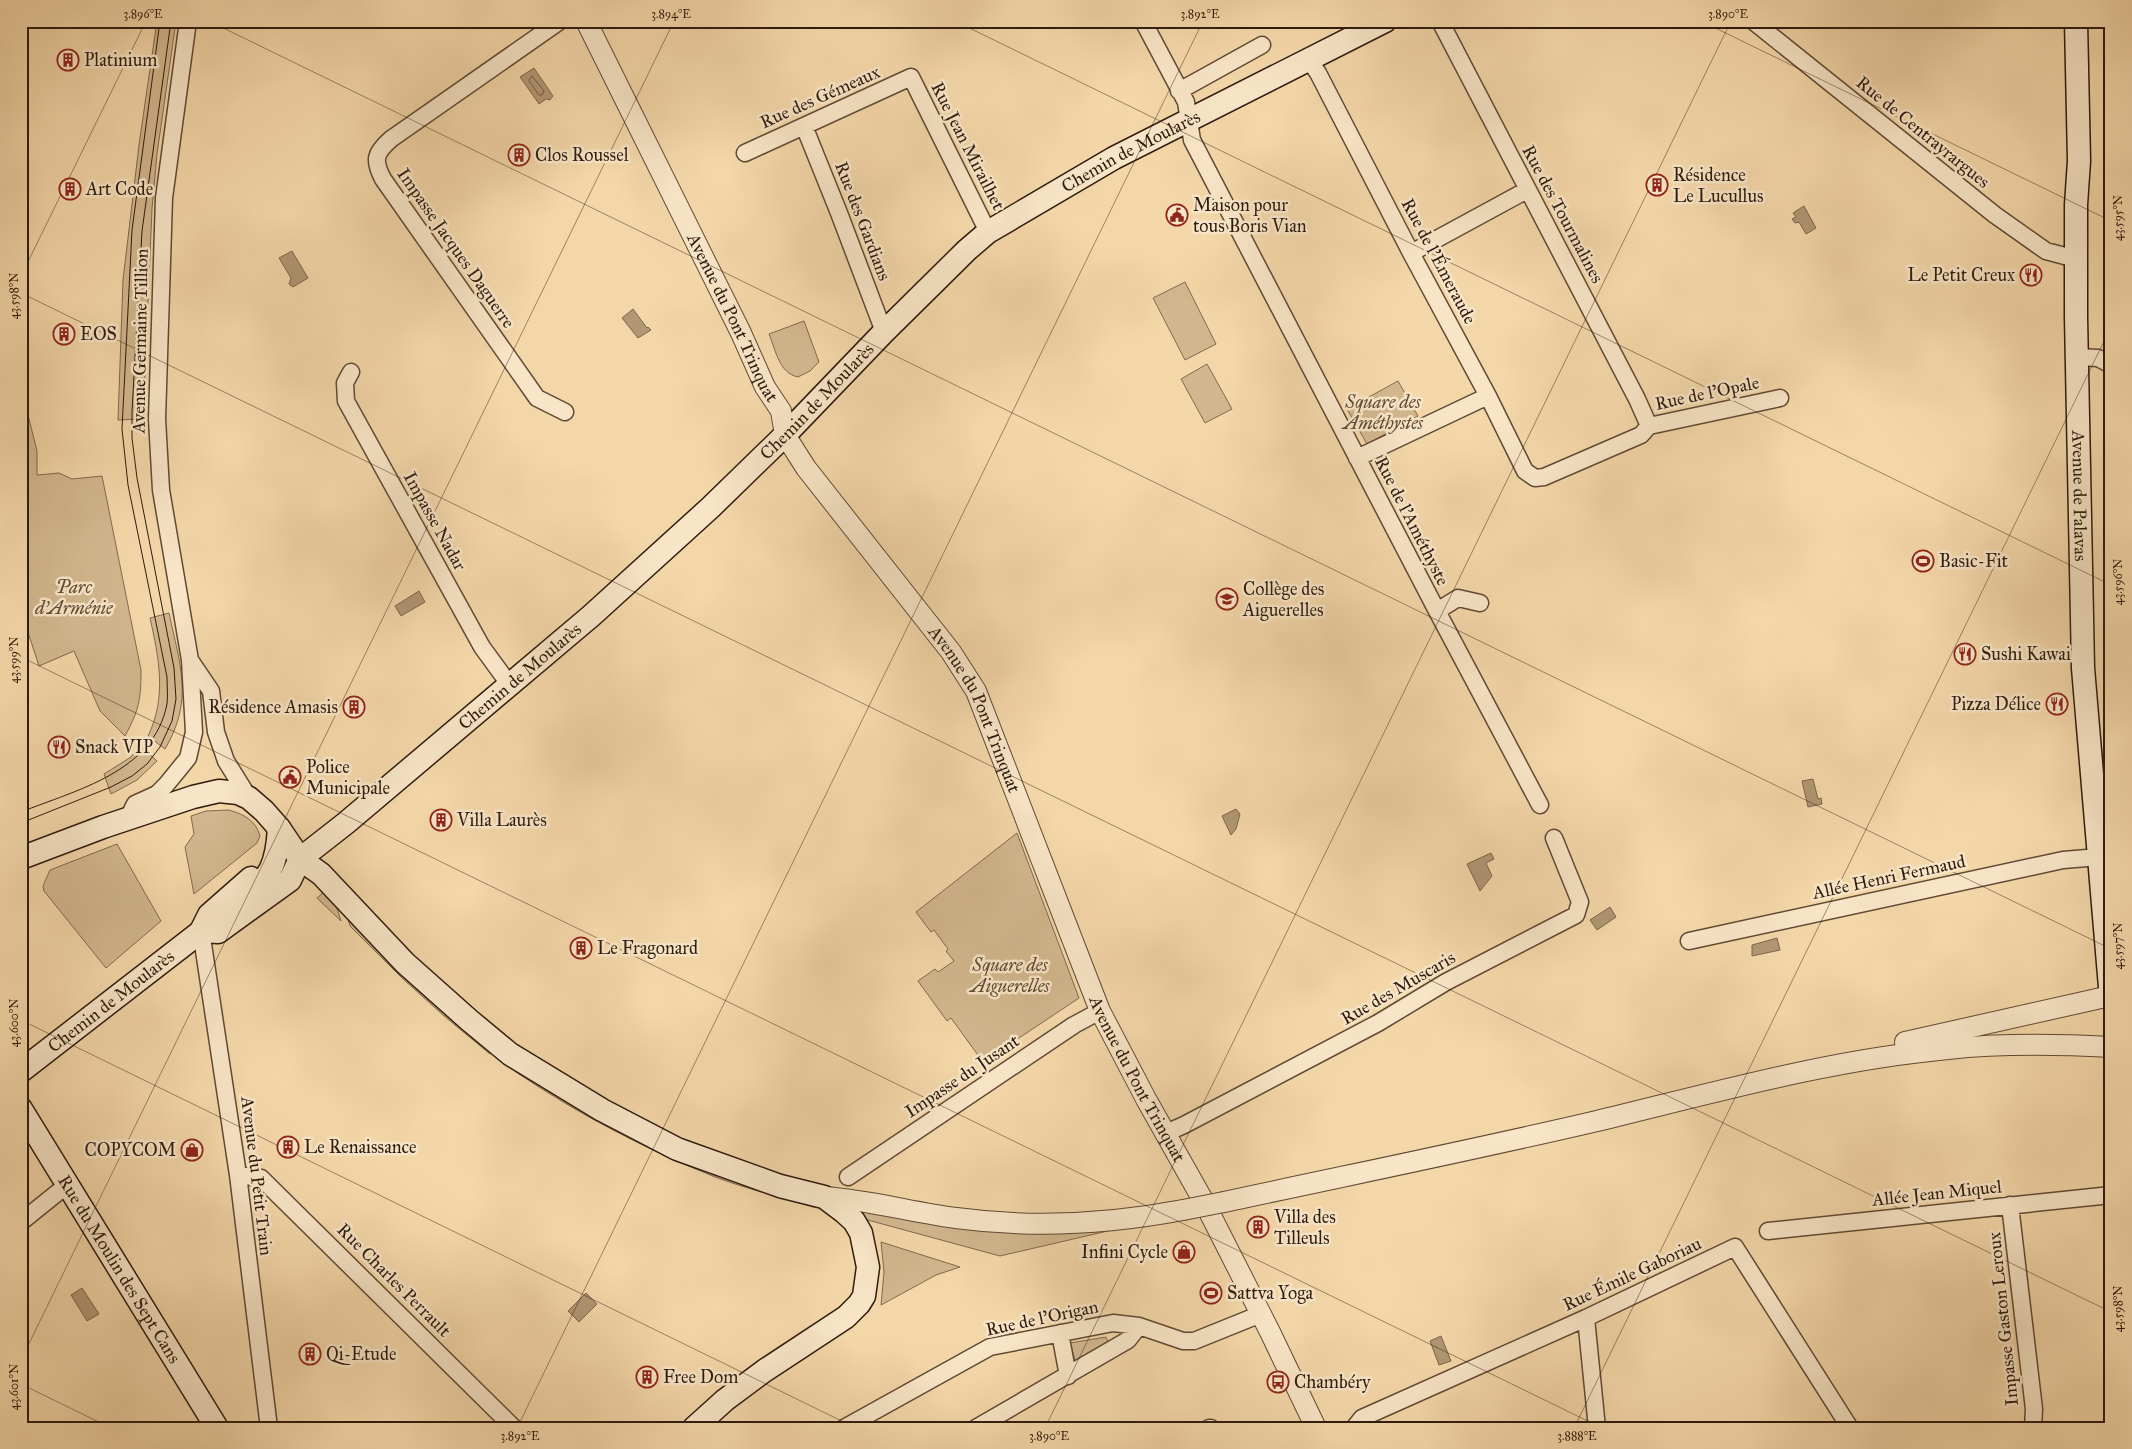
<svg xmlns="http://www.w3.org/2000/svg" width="2132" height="1449" viewBox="0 0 2132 1449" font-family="'IM FELL Great Primer',serif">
  <rect width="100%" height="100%" fill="#f4d7a9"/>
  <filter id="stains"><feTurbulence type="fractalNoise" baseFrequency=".004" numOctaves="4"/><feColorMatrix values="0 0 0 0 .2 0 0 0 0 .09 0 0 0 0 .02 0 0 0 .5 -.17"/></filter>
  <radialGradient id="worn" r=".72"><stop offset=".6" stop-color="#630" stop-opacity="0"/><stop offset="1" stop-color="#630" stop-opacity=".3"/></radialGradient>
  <!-- green -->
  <path fill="#d2b78e" stroke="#80694e" d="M157 21H176L157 154 152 209 143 419 118 420 123 280 139 145Z
    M1185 282 1216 344 1185 360 1153 298Z
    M804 321 819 362 810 371 798 377C779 373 776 351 769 334Z
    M1207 364 1232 409 1205 423 1181 379Z
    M1398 381 1418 416 1367 444 1347 409Z
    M21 387 37 451V475L59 473 72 479 102 476 141 670C141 700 139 710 125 736L100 711 74 651 39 666 21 611Z
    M169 613C180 665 194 700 165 749L148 736C167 697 159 658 150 618Z
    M140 746 157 761 137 780 111 794 104 774 131 757Z
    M229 810C243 814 256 820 260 836L257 843 194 894 185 847 194 834 191 816 206 811Z
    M1017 833 1079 998 983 1062 951 1018 947 1021 918 981 935 969 938 972 954 961 946 951 948 949 934 930 931 932 916 912Z
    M117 844 161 921 106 968 44 891 43 886 50 870Z
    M325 891 335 902 341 921 317 898Z
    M346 912 488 1047 490 1054 444 1016 402 978 350 926Z
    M522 1071 820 1207H813C781 1197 747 1189 715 1177 645 1149 578 1114 516 1072Z
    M854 1206 1138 1224 1000 1256 864 1219Z
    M881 1242 960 1267 936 1275 881 1305 884 1272Z
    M1106 1337 1109 1344 1076 1363 1070 1343Z"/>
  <!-- water -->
  <path fill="#b19774" stroke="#7d654b" d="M534 68 553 96 550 100 546 99 539 104 520 77Z
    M1804 206 1816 228 1806 234 1799 222 1795 223 1792 219 1796 217 1793 213Z
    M292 251 308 278 293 287 289 284 291 278 279 258Z
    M633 309 647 328 648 327 651 330 638 338 622 318Z
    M419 591 425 602 401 616 395 606Z
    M1813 779 1818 799 1821 798 1822 804 1808 807 1802 781Z
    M1236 809 1240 814 1236 829 1231 835 1222 816Z
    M1491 853 1494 859 1486 863 1492 876 1480 891 1467 864Z
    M1610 907 1616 917 1597 930 1590 920Z
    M1777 938 1780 950 1752 956V945Z
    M82 1288 99 1314 87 1321 71 1295Z
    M586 1293 597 1304 579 1322 568 1311Z
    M1441 1336 1451 1361 1439 1365 1430 1341Z"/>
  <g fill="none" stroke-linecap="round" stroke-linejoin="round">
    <!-- shore -->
    <path stroke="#705940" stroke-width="1" d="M532 76 544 91 542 95H539L529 81Z"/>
    <!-- minor casing -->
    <g stroke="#604a34" stroke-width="19">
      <path id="minor" d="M560 21 391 139C375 153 373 160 383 179L537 398 565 412
        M1143 21 1186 102 1192 140 1437 611 1540 805
        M1440 21 1637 399 1649 426
        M1753 21 1995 215 2046 251 2076 259
        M1309 60 1318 73 1411 253 1488 396 1525 471 1535 478 1544 477 1641 435 1649 426 1780 398
        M1179 91 1262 45
        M804 126 839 213 884 332
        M745 153 911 77 988 232
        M1411 253 1527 190
        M2077 357 2098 358 2111 365
        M351 372 345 383 346 401 482 647 509 684
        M1357 458 1488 396
        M1437 611 1458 598 1480 603
        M190 660 211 691 216 732 226 761 249 798
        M128 818 135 804 157 794 166 785 188 758 194 732 190 660 161 490 157 419 164 198 188 21
        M201 931 238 1175 269 1428
        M1689 941 2063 860 2099 857
        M1166 1133 1184 1125 1378 1023 1446 982 1576 915 1580 902 1554 838
        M238 1175 261 1178 514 1428
        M848 1177 1074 1025 1100 1011
        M2010 1205 2034 1409 2033 1428
        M21 1222 67 1185
        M1768 1231 2111 1195
        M1586 1318 1597 1428
        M1060 1333 1068 1376
        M844 1428 990 1347 1113 1323 1139 1326 1183 1341H1194L1261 1314
        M976 1428 1128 1340 1139 1326
        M1209 1428H1211
        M1354 1428 1362 1418 1586 1318 1735 1247 1850 1428"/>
    </g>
    <!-- tertiary casing -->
    <g stroke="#604a34" stroke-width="22">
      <g id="tertiary">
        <path id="s1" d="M586 21 741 333 765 387 781 411 785 435 806 468 951 652 976 691 1100 1011 1146 1099 1204 1202 1270 1332 1316 1428"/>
        <path d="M1905 1042 2110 996"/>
        <path d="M824 1197C869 1200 911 1212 956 1218 1030 1228 1109 1224 1183 1210"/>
        <path d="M1224 1202C1349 1175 1473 1150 1597 1121 1713 1093 1829 1060 1948 1049 2002 1043 2056 1044 2111 1047"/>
      </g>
    </g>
    <!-- secondary casing -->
    <g stroke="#2e1b0d" stroke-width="25">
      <g id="secondary">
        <path id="s2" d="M2076 21 2079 161 2076 205V317L2083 668 2111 999"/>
        <path d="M21 858 103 827 193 797 219 791 238 793 249 798 264 811 279 828 300 859 321 874 405 963 469 1020 510 1054 602 1110 677 1149 780 1186 824 1197 844 1212 854 1221 861 1233 868 1267 864 1296 859 1304 846 1317 764 1371 725 1400 694 1428"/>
        <path d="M243 899C271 878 277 863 279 828"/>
        <path id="s3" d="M201 931 218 932 290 880 300 859 346 823 591 616 711 507 785 435 884 332 967 250 988 232 1114 158 1385 21"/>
        <path d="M201 931 209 915 251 878"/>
        <path id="s4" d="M21 1071 212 923"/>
        <path id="s5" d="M21 1109 217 1428"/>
      </g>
    </g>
    <!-- minor -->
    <use href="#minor" stroke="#f8e5c7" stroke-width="16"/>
    <!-- tertiary -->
    <use href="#tertiary" stroke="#f8e5c7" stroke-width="20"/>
    <!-- secondary -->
    <use href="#secondary" stroke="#f8e5c7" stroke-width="22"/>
    <!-- tram -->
    <path stroke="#2e1b0d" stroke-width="1" d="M21 812C76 790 154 772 167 704 168 696 167 686 167 677L128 485 122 429 132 230 160 21
      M21 823 111 787 132 776 147 764 160 747 172 721 176 699 174 668 137 478 132 438V412L142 231 171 21"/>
    <!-- tertiary-bridge casing -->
    <g stroke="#604a34" stroke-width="22" stroke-linecap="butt">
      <path id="tertiary-bridge" d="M1183 1210 1224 1202"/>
    </g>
    <!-- tertiary-bridge -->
    <use href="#tertiary-bridge" stroke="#f8e5c7" stroke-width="20"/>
  </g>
  <!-- ticks -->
  <path fill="none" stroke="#2e1b0d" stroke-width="1" stroke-opacity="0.45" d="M209 21 2111 949M955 21 2111 585M1701 21 2111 221M21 276 146 21M21 293 2111 1312M21 657 1602 1428M21 1020 856 1428M21 1360 674 21M21 1384 111 1428M517 1428 1203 21M1045 1428 1731 21M1574 1428 2111 327M2103 1428 2111 1411"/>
  <!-- icons -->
  <defs>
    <g id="building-ring" transform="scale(1.125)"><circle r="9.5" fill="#f8e5c7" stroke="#8f2418" stroke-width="1.5"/><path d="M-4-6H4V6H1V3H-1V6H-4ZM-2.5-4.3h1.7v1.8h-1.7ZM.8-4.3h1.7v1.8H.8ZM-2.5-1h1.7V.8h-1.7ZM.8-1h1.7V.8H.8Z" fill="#8f2418"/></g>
    <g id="civic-ring" transform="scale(1.125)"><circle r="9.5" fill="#f8e5c7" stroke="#8f2418" stroke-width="1.5"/><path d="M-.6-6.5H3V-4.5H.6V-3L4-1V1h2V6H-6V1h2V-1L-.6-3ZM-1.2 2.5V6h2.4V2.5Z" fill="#8f2418"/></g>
    <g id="restaurant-ring" transform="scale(1.125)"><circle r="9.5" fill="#f8e5c7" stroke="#8f2418" stroke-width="1.5"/><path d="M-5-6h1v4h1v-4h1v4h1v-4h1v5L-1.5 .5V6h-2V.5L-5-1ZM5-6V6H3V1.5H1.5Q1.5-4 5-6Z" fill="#8f2418"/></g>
    <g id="stadium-ring" transform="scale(1.125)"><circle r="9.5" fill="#f8e5c7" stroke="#8f2418" stroke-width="1.5"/><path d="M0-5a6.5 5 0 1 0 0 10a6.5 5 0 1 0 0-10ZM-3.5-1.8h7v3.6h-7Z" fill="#8f2418"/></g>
    <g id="school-ring" transform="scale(1.125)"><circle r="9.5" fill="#f8e5c7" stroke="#8f2418" stroke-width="1.5"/><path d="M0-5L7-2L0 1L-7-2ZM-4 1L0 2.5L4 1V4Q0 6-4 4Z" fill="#8f2418"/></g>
    <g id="shop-ring" transform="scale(1.125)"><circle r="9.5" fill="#f8e5c7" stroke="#8f2418" stroke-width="1.5"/><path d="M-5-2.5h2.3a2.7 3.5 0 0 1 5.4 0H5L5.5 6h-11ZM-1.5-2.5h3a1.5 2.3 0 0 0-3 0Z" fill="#8f2418"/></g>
    <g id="bus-ring" transform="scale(1.125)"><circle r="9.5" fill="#f8e5c7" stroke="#8f2418" stroke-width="1.5"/><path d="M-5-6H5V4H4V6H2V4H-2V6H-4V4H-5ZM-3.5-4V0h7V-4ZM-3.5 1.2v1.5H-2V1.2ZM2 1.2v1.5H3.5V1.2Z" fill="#8f2418"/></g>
  </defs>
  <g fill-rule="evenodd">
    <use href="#building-ring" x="68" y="60"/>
    <use href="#building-ring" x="519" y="155"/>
    <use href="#building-ring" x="1657" y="185"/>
    <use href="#building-ring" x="70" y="189"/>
    <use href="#civic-ring" x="1177" y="215"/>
    <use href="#restaurant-ring" x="2031" y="275"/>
    <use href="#building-ring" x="64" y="334"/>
    <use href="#stadium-ring" x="1923" y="561"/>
    <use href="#school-ring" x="1227" y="599"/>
    <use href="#restaurant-ring" x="1965" y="654"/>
    <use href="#restaurant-ring" x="2057" y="704"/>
    <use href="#building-ring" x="354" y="707"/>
    <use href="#restaurant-ring" x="59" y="747"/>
    <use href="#civic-ring" x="290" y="777"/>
    <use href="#building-ring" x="441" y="820"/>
    <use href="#building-ring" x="581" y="948"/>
    <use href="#building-ring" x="288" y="1147"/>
    <use href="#shop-ring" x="192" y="1150"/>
    <use href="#building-ring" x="1258" y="1227"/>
    <use href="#shop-ring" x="1184" y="1252"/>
    <use href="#stadium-ring" x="1211" y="1293"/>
    <use href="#building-ring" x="310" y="1354"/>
    <use href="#building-ring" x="647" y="1377"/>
    <use href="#bus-ring" x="1278" y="1382"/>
  </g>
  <g text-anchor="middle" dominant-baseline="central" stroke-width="5" stroke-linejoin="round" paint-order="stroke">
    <!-- poi labels -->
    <g font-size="18" fill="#2e1b0d" stroke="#f8e5c7" text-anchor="start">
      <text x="84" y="60">Platinium</text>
      <text x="535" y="155">Clos Roussel</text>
      <text x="1673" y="175">Résidence<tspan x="1673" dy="21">Le Lucullus</tspan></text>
      <text x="86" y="189">Art Code</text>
      <text x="1193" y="205">Maison pour<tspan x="1193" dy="21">tous Boris Vian</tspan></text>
      <text x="2015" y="275" text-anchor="end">Le Petit Creux</text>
      <text x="80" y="334">EOS</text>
      <text x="1939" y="561">Basic-Fit</text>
      <text x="1243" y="589">Collège des<tspan x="1243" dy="21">Aiguerelles</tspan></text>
      <text x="1981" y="654">Sushi Kawai</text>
      <text x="2041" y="704" text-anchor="end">Pizza Délice</text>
      <text x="338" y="707" text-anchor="end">Résidence Amasis</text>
      <text x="75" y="747">Snack VIP</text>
      <text x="306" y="767">Police<tspan x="306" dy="21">Municipale</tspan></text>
      <text x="457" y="820">Villa Laurès</text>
      <text x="597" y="948">Le Fragonard</text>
      <text x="304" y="1147">Le Renaissance</text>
      <text x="176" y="1150" text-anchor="end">COPYCOM</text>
      <text x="1274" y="1217">Villa des<tspan x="1274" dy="21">Tilleuls</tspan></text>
      <text x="1168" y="1252" text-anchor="end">Infini Cycle</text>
      <text x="1227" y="1293">Sattva Yoga</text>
      <text x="326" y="1354">Qi-Etude</text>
      <text x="663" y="1377">Free Dom</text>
      <text x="1294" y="1382">Chambéry</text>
    </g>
    <!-- street labels -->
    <g font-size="18" fill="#2e1b0d" stroke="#f8e5c7">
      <text transform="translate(820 97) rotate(-24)">Rue des Gémeaux</text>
      <text transform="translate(1923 132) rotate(39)">Rue de Centrayrargues</text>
      <text transform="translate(968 146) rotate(63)">Rue Jean Mirailhet</text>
      <text stroke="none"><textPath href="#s3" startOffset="1225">Chemin de Moularès</textPath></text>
      <text transform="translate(1563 214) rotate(62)">Rue des Tourmalines</text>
      <text transform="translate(863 221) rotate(69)">Rue des Gardians</text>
      <text transform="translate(456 248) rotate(55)">Impasse Jacques Daguerre</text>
      <text transform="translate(1439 261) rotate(62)">Rue de l'Émeraude</text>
      <text stroke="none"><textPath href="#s1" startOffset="331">Avenue du Pont Trinquat</textPath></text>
      <text transform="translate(140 341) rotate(-89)">Avenue Germaine Tillion</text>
      <text transform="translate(1707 393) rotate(-12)">Rue de l'Opale</text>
      <text stroke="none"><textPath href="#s3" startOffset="820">Chemin de Moularès</textPath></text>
      <text stroke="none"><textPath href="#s2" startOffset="475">Avenue de Palavas</textPath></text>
      <text transform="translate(435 521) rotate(61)">Impasse Nadar</text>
      <text transform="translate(1412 521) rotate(63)">Rue de l'Améthyste</text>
      <text stroke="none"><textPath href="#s3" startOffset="415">Chemin de Moularès</textPath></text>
      <text stroke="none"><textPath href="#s1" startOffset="796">Avenue du Pont Trinquat</textPath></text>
      <text transform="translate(1889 877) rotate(-12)">Allée Henri Fermaud</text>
      <text transform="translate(1398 988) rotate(-30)">Rue des Muscaris</text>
      <text stroke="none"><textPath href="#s4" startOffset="114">Chemin de Moularès</textPath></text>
      <text transform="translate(962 1076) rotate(-34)">Impasse du Jusant</text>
      <text stroke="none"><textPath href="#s1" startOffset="1201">Avenue du Pont Trinquat</textPath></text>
      <text transform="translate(257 1176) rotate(83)">Avenue du Petit Train</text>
      <text transform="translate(1937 1193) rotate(-6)">Allée Jean Miquel</text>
      <text stroke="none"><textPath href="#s5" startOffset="188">Rue du Moulin des Sept Cans</textPath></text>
      <text transform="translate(1632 1274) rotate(-25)">Rue Émile Gaboriau</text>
      <text transform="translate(394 1280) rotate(45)">Rue Charles Perrault</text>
      <text transform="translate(1042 1318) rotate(-12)">Rue de l'Origan</text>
      <text transform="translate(2003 1319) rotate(-96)">Impasse Gaston Leroux</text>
    </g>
    <!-- park labels -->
    <g font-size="18" font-style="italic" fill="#5f4a34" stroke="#f8e5c7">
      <text x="1383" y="402">Square des<tspan x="1383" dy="21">Améthystes</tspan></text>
      <text x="74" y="587">Parc<tspan x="74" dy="21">d'Arménie</tspan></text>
      <text x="1010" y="965">Square des<tspan x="1010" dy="21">Aiguerelles</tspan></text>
    </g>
  </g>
  <!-- margin -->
  <rect width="2132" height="1449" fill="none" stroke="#f4d7a9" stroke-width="55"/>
  <rect x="28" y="28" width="2076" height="1394" fill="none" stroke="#2e1b0d" stroke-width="2"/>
  <g font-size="12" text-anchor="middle" fill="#2e1b0d">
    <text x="143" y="18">3.896°E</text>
    <text x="671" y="18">3.894°E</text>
    <text x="1200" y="18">3.892°E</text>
    <text x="1728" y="18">3.890°E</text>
    <text transform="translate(2118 218) rotate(-90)" y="4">43.595°N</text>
    <text transform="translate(14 296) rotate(-90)" y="4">43.598°N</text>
    <text transform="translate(2118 582) rotate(-90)" y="4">43.596°N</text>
    <text transform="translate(14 660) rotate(-90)" y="4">43.599°N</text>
    <text transform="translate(2118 946) rotate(-90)" y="4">43.597°N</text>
    <text transform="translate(14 1023) rotate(-90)" y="4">43.600°N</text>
    <text transform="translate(2118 1309) rotate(-90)" y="4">43.598°N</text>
    <text transform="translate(14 1387) rotate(-90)" y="4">43.601°N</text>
    <text x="520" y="1440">3.892°E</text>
    <text x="1049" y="1440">3.890°E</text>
    <text x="1577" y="1440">3.888°E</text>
  </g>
  <rect width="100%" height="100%" filter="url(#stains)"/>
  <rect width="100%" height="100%" fill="url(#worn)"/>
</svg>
